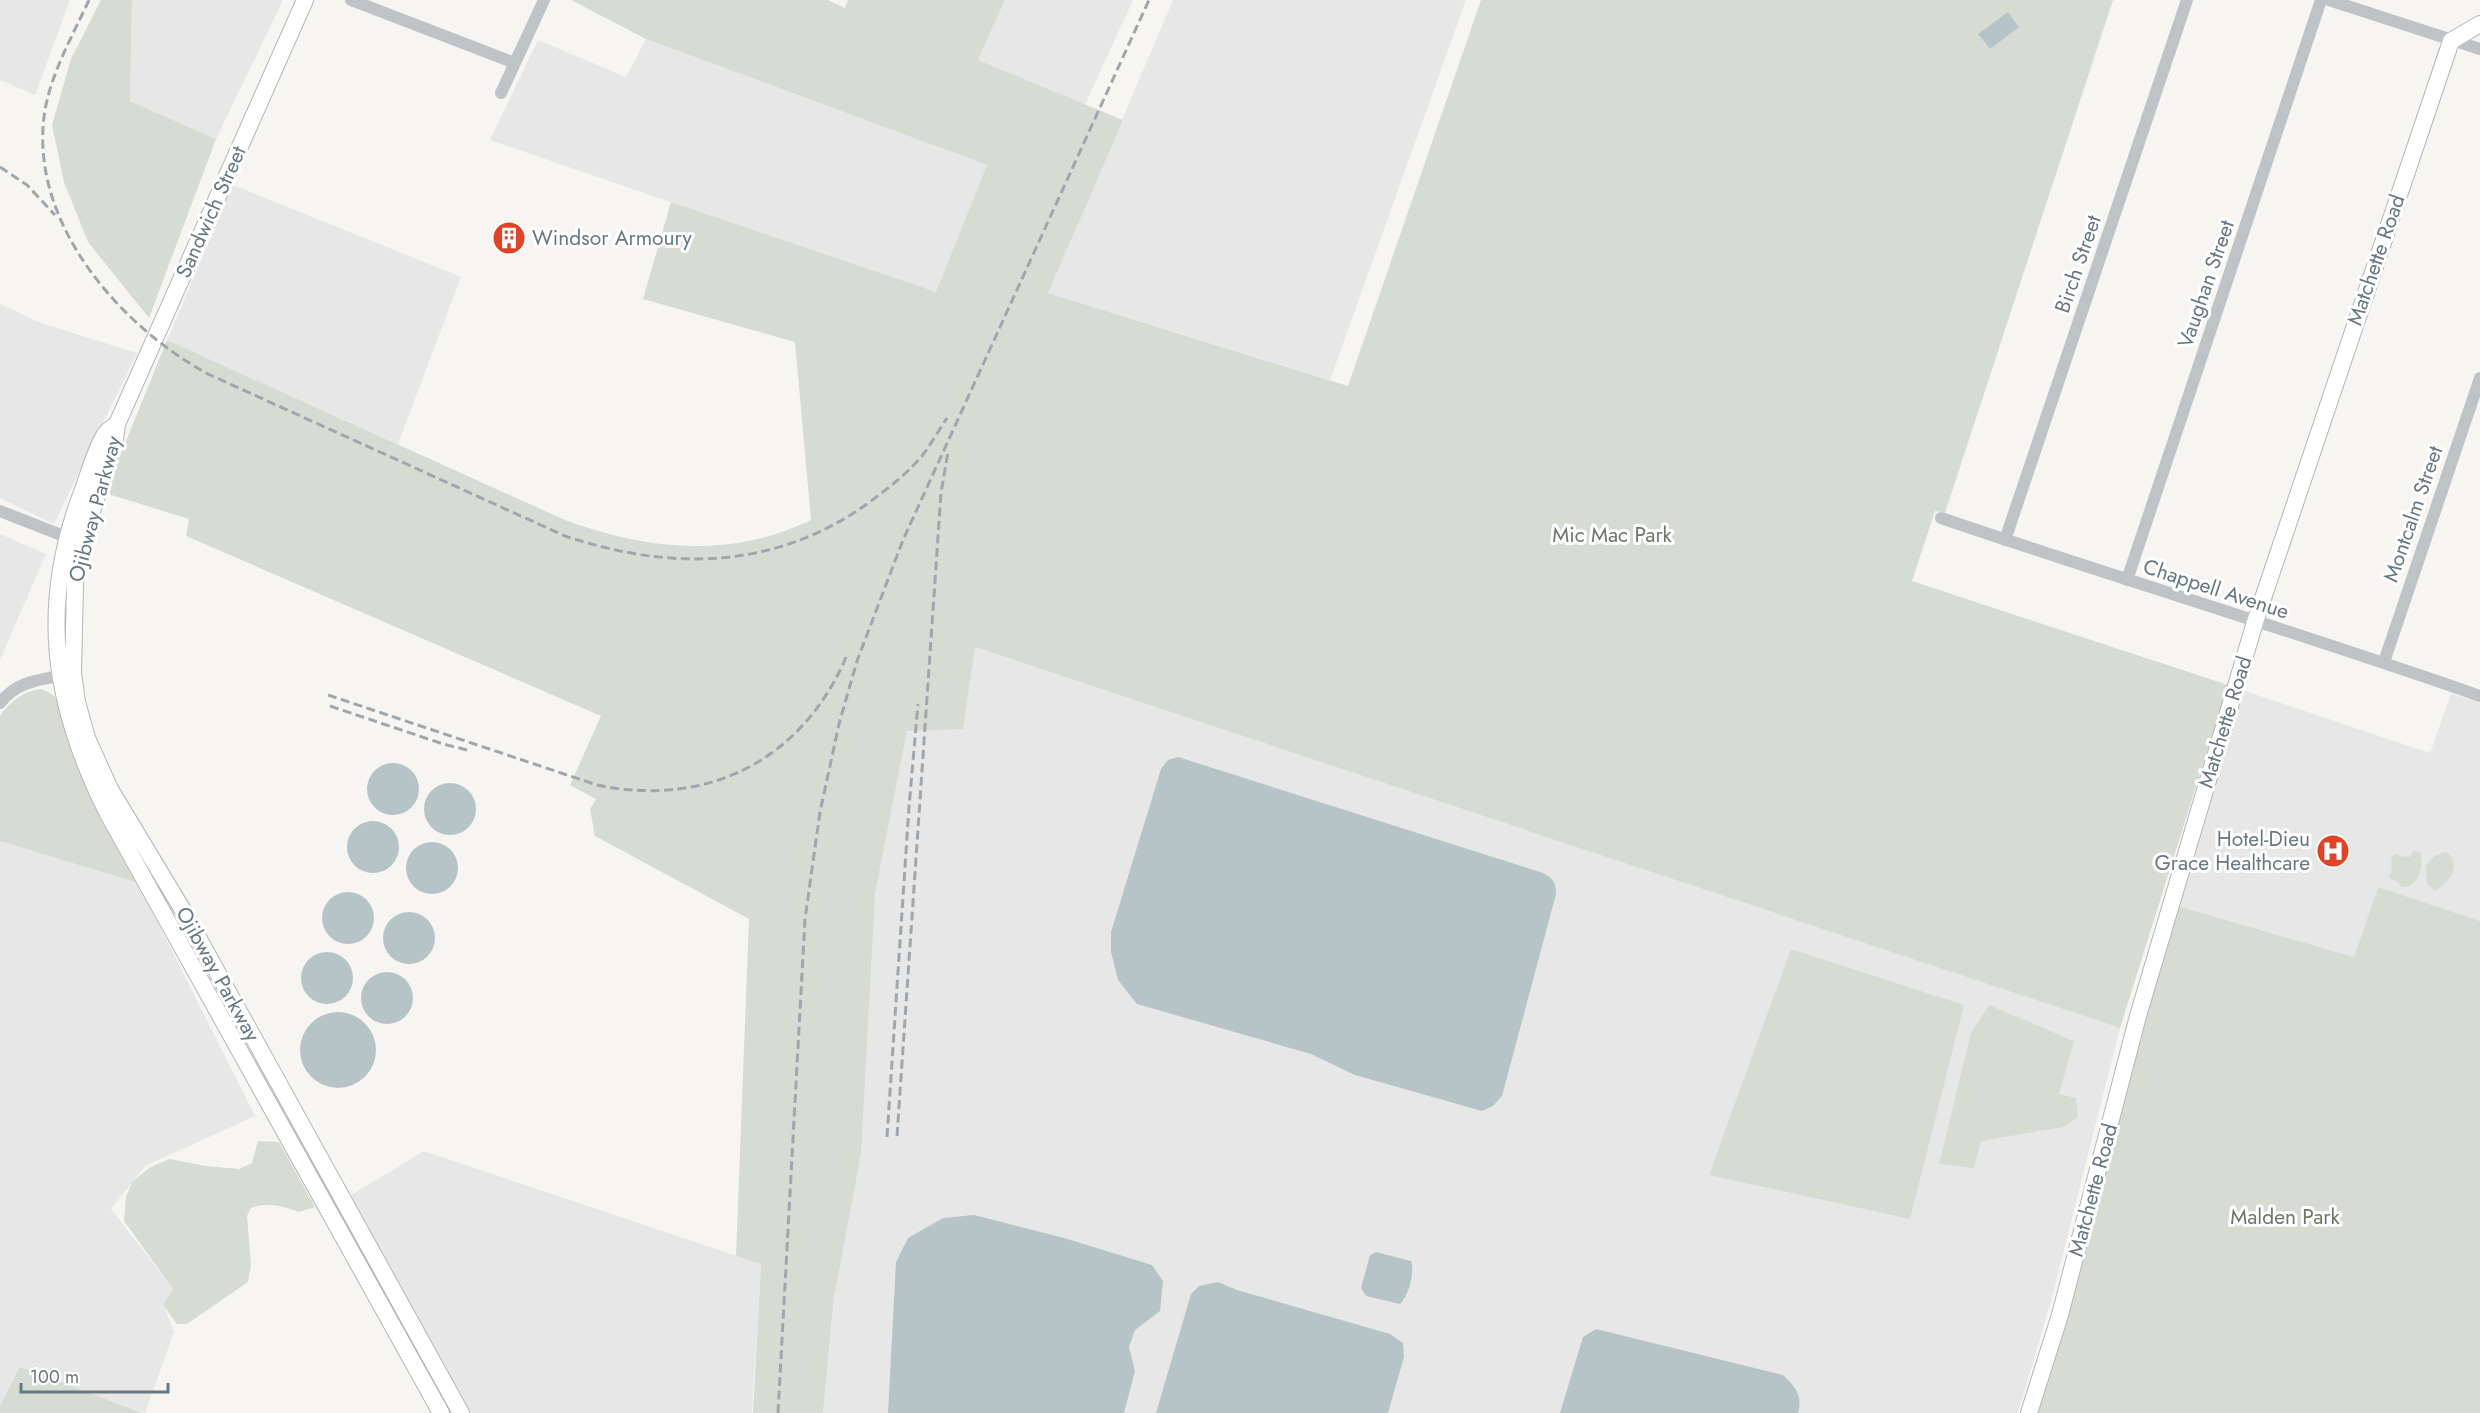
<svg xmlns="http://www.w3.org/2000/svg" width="2480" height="1413" viewBox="0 0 2480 1413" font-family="Jost,sans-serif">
  <rect width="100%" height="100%" fill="#f6f5f2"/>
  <!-- built -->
  <path fill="#e6e7e6" d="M0 0H70L35 95 0 80Z
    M132 0H283L216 139 130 101Z
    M1005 0H1133L1085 105 978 60Z
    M1173 0H1466L1330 380 1048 293Z
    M646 39 987 165 936 293 490 140 538 40 626 77Z
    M233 185 461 277 398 444 167 340Z
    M0 304 41 323 137 353 54 524 0 498Z
    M0 534 46 554 0 660Z
    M974 647 2120 1028 2052 1297 2018 1413H823L875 894 907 730 963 728Z
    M2236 688 2430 753 2451 694 2480 703V921L2378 887 2354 957 2171 904Z
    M0 841 138 883 255 1116 145 1166 111 1209 173 1289 163 1305 174 1332 145 1413 20 1368 0 1406Z
    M424 1151 761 1264 752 1413H468L348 1197Z"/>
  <!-- green -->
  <path fill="#d7dcd3" d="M101 0H132L130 101 216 139 149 318 88 242 64 182 52 125 71 59Z
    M571 0H828L845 8 848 0H1005L978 60 1123 120 1048 293 1348 386 1481 0H2113L1945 513 1935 511 1912 581 2228 685 2120 1028 975 647 963 729 907 731 875 894 861 1153 834 1298 823 1413H753L761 1264 736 1256 749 919 595 836 590 809 596 799 570 785 601 716 186 536 189 519 105 493 167 340 565 520C646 550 731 559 811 520L795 342 643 299 671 202 936 292 987 165 646 39Z
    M41 689C61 695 61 710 66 729 79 784 111 833 138 883L0 841V716C10 701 24 691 41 689Z
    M2413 851 2420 852C2425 866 2418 888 2402 887L2396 881 2389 878 2392 868 2391 857 2397 853 2400 856 2410 857Z
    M2446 852C2464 864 2448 884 2435 891L2427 884 2426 866 2434 856Z
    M2378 887 2480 921V1413H2027L2171 904 2354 957Z
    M1791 949 1964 1005 1910 1219 1709 1175Z
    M1989 1005 2074 1041 2059 1094 2076 1098 2078 1117 2063 1127 1981 1141 1974 1168 1939 1164 1971 1033Z
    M258 1141 279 1142 315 1207 299 1212C282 1206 269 1202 251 1208L247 1216 251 1265 248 1282 187 1324H177L163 1305 173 1289 124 1221 126 1197 132 1182 149 1168 169 1159 206 1166 239 1169 252 1163Z
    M20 1367 143 1413H0V1406Z"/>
  <!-- water -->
  <path fill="#b7c4c7" d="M2008 12 2019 27 1990 49 1978 34Z
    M1178 757 1543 873C1553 878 1556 883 1556 894L1502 1096 1493 1106 1482 1111 1355 1075 1311 1054 1137 1004 1118 980 1111 952V932L1161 769 1168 760Z
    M367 789a26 26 0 1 1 52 0a26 26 0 1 1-52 0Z
    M424 809a26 26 0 1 1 52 0a26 26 0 1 1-52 0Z
    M347 847a26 26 0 1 1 52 0a26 26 0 1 1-52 0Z
    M406 868a26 26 0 1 1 52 0a26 26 0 1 1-52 0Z
    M322 918a26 26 0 1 1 52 0a26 26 0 1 1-52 0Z
    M383 938a26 26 0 1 1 52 0a26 26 0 1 1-52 0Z
    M301 978a26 26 0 1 1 52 0a26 26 0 1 1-52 0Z
    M361 998a26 26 0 1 1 52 0a26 26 0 1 1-52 0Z
    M300 1050a38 38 0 1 1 76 0a38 38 0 1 1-76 0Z
    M974 1215 1064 1238 1152 1265 1163 1281 1160 1311 1135 1330 1129 1347 1135 1371 1124 1413H888L896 1262 908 1238 943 1218Z
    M1376 1252 1411 1261C1415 1272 1409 1295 1400 1304L1366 1296 1361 1288 1370 1255Z
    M1218 1282 1237 1290 1390 1334 1403 1343 1404 1357 1388 1413H1156L1191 1294 1199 1286Z
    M1596 1329 1783 1375C1795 1386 1803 1396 1798 1413H1560L1583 1337Z"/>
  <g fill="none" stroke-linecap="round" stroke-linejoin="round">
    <!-- major casing -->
    <g stroke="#b2b7ba" stroke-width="18">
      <path id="major" d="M305 0 117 424 115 439 82 543 75 583 73 673 77 702 87 738 110 789 184 912 461 1413
        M117 424C113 427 106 431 104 436 95 451 90 470 84 487 38 604 52 703 108 814L441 1413
        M2029 1413 2060 1315 2138 1016 2255 622 2447 53 2451 41 2480 24"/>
    </g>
    <!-- minor -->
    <path stroke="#bfc3c6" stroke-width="12" d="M351 0 515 63
      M2329 0 2480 49
      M501 93 544 0
      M0 511 74 540
      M1941 518C2120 579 2301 633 2480 696
      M2005 540 2187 0
      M2127 580 2321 0
      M2384 662 2480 378
      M0 703C18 680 41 680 68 674"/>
    <!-- major -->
    <use href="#major" stroke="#fff" stroke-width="16"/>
    <!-- rail -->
    <path stroke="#a0a7ac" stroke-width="3" stroke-dasharray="9 4.5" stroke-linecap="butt" d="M89 0C73 35 52 71 45 110 27 220 118 325 208 374L565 536C670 571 774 570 867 504 887 489 906 475 922 456 931 444 939 430 947 418
      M0 167 27 185 55 215
      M328 695 597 785C708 808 803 760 847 655
      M330 706 443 744 467 750
      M897 1136 938 537 941 493 948 452
      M887 1137 909 807 918 704
      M778 1413 805 919 820 812 839 724 857 661 903 540 1149 0"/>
  </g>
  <!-- icons -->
  <defs>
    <g id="building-disc" transform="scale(1.725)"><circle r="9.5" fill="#df4428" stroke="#fff"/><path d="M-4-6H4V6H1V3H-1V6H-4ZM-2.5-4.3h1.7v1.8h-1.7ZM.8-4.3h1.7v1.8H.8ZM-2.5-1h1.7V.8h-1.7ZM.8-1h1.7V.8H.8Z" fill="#fff"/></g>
    <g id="hospital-disc" transform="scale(1.725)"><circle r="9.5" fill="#df4428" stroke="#fff"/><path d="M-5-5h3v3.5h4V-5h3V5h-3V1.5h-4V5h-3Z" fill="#fff"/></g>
  </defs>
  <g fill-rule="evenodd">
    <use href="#building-disc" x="509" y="238"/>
    <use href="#hospital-disc" x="2333" y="851"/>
  </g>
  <g text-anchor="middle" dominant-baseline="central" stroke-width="6" stroke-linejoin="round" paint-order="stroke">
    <!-- street labels -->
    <g font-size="21" fill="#657883" stroke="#fff">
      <text transform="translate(211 212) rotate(-66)">Sandwich Street</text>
      <text transform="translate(2376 260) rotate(-71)">Matchette Road</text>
      <text transform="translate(2078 264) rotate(-71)">Birch Street</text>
      <text transform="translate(2206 284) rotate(-71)">Vaughan Street</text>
      <text transform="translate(95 509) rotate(-75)">Ojibway Parkway</text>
      <text transform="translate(2413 514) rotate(-71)">Montcalm Street</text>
      <text transform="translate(2216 589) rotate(18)">Chappell Avenue</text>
      <text transform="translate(2225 722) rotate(-73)">Matchette Road</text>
      <text transform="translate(218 974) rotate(61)">Ojibway Parkway</text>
      <text transform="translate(2093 1190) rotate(-75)">Matchette Road</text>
    </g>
    <!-- poi labels -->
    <g font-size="21" fill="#657883" stroke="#fff" text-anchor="start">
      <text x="532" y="238">Windsor Armoury</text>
      <text x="2310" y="839" text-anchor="end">Hotel-Dieu<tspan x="2310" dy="24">Grace Healthcare</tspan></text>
    </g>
    <!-- park labels -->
    <g font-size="21" fill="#6a7a64" stroke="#fff">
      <text x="1612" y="535">Mic Mac Park</text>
      <text x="2285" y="1217">Malden Park</text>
    </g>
  </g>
  <!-- scale -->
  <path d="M21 1383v9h147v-9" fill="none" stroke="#657883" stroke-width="3"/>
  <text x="30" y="1383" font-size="18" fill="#657883" stroke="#ffffff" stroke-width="4.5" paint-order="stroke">100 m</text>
</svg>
